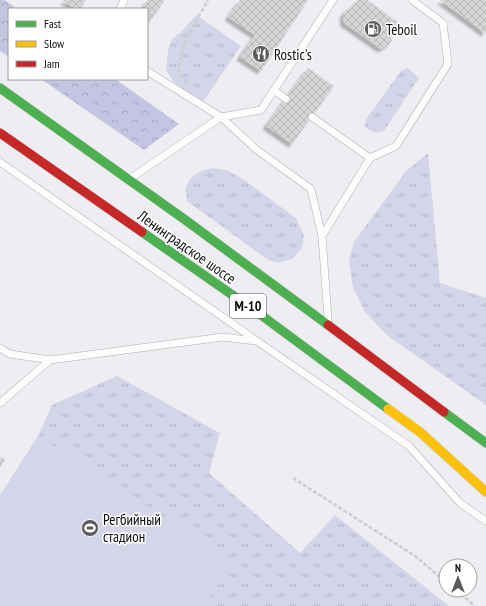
<svg xmlns="http://www.w3.org/2000/svg" width="486" height="606" viewBox="0 0 486 606" font-family="'PT Sans Narrow',sans-serif">
  <defs>
    <pattern id="grass-tufts" width="24" height="20" patternUnits="userSpaceOnUse"><rect width="24" height="20" fill="#d5d5e9"/><path d="M3 7l-1-3M5 7V3M7 7l1-3M15 17l-1-3M17 17v-4M19 17l1-3" fill="none" stroke="#b6b6c7"/></pattern>
    <pattern id="forest-crowns" width="20" height="18" patternUnits="userSpaceOnUse"><rect width="20" height="18" fill="#c4c5e2"/><path d="M2 6a3 3 0 1 1 6 0M12 15a3 3 0 1 1 6 0" fill="none" stroke="#a7a8c1"/></pattern>
    <pattern id="building-cross-hatch" width="8" height="8" patternUnits="userSpaceOnUse"><rect width="8" height="8" fill="#d5d5d8"/><path d="M0 0l8 8M0 8l8-8" fill="none" stroke="#b6b6b8"/></pattern>
    <filter id="shadow"><feDropShadow dx="-3.5" dy="3.5" stdDeviation="1" flood-color="#0004"/></filter>
  </defs>
  <rect width="100%" height="100%" fill="#eeeef2"/>
  <!-- grass -->
  <path fill="url(#grass-tufts)" d="M196 15 241 46 202 103 184 91 172 80 166 70 168 50 172 39 181 32Z
    M408 68 419 78 384 131 375 133 365 127 366 119 401 71Z
    M428 153 440 283 486 298V405L388 336 365 312 353 288 349 261 354 242 406 171Z
    M213 168 226 170 243 179 296 218 304 236 302 248 292 259 278 263 268 260 187 201C187 197 185 192 186 188 189 175 201 170 213 168Z
    M117 376 220 433 209 473 300 553 335 515 449 606H204L232 562 38 436 52 405Z"/>
  <!-- forest -->
  <path fill="url(#forest-crowns)" d="M0 0H5L17 9H9V57L0 51Z
    M41 79H115L179 124 144 150Z"/>
  <!-- pitch -->
  <path fill="#d5d5e9" d="M38 436 233 562 204 606H0V495Z"/>
  <!-- building -->
  <path fill="url(#building-cross-hatch)" filter="url(#shadow)" d="M63 0H86L80 9H75Z
    M148 0H165L147 25V9H142Z
    M240 0H308L261 71 240 57 255 35 228 17Z
    M358 0H367L399 23 390 34 392 41 387 46 381 49 344 23 343 15 347 9 352 8Z
    M440 0H486V34Z
    M308 68 334 86 292 144 266 126Z
    M0 457 5 460 0 467Z"/>
  <g fill="none" stroke-linecap="round" stroke-linejoin="round">
    <!-- lane casing -->
    <g stroke="#b0b0b3" stroke-width="8">
      <path id="lane" d="M120 9 124 0
        M147 71 221 117 257 150 311 189 322 236 328 319
        M275 91 286 99
        M312 117 370 158
        M0 162 257 341 409 446 460 503 486 521
        M131 178 221 117 261 110 333 0
        M322 236 370 158 396 146 448 64 443 23 412 0
        M0 348 10 354 50 360 223 337 256 341
        M0 403 50 360"/>
    </g>
    <!-- fast casing -->
    <g stroke="#c8c8ca" stroke-width="10">
      <path id="fast" d="M0 88 184 219 328 325
        M142 232 261 315 388 409
        M444 412 486 443"/>
    </g>
    <!-- slow casing -->
    <g stroke="#c8c8ca" stroke-width="10">
      <path id="slow" d="M388 409 420 432 486 492"/>
    </g>
    <!-- jam casing -->
    <g stroke="#c8c8ca" stroke-width="10">
      <path id="jam" d="M0 133 142 232
        M328 325 444 412"/>
    </g>
    <!-- path -->
    <path stroke="#cccccd" stroke-width="2.5" stroke-dasharray="4 2" stroke-linecap="butt" d="M187 82 179 72C180 44 195 23 208 0
      M293 478 415 556 446 582
      M456 590 475 606"/>
    <!-- lane -->
    <use href="#lane" stroke="#fcfcfd" stroke-width="7"/>
    <!-- fast -->
    <use href="#fast" stroke="#4caf50" stroke-width="9"/>
    <!-- slow -->
    <use href="#slow" stroke="#ffc107" stroke-width="9"/>
    <!-- jam -->
    <use href="#jam" stroke="#c62828" stroke-width="9"/>
  </g>
  <!-- icons -->
  <defs>
    <g id="fuel-disc" transform="scale(0.9)"><circle r="9.5" fill="#5b5b5e" stroke="#fff"/><path d="M-5.5-6h7V0h2V4h1.3V-2.5L3-4.5l.8-.8L6-3V5H2.5V1h-1V6h-7ZM-4.2-4.7v3.2H.2V-4.7Z" fill="#fff"/></g>
    <g id="restaurant-disc" transform="scale(0.9)"><circle r="9.5" fill="#5b5b5e" stroke="#fff"/><path d="M-5-6h1v4h1v-4h1v4h1v-4h1v5L-1.5 .5V6h-2V.5L-5-1ZM5-6V6H3V1.5H1.5Q1.5-4 5-6Z" fill="#fff"/></g>
    <g id="stadium-disc" transform="scale(0.9)"><circle r="9.5" fill="#5b5b5e" stroke="#fff"/><path d="M0-5a6.5 5 0 1 0 0 10a6.5 5 0 1 0 0-10ZM-3.5-1.8h7v3.6h-7Z" fill="#fff"/></g>
  </defs>
  <g fill-rule="evenodd">
    <use href="#fuel-disc" x="373" y="29"/>
    <use href="#restaurant-disc" x="261" y="54"/>
    <use href="#stadium-disc" x="90" y="528"/>
  </g>
  <g text-anchor="middle" dominant-baseline="central" stroke-width="3" stroke-linejoin="round" paint-order="stroke">
    <!-- shield labels -->
    <rect fill="#fff" stroke="#555556" stroke-width="1" x="230" y="294" width="36" height="24" rx="3"/>
    <g font-size="14" font-weight="bold" fill="#0c0c0e">
      <text x="248" y="306">М-10</text>
    </g>
    <!-- poi labels -->
    <g font-size="15" fill="#0c0c0e" stroke="#fff" text-anchor="start">
      <text x="386" y="29">Teboil</text>
      <text x="274" y="54">Rostic's</text>
      <text x="103" y="519">Регбийный<tspan x="103" dy="17">стадион</tspan></text>
    </g>
    <!-- street labels -->
    <g font-size="15" fill="#0c0c0e" stroke="#fff">
      <text transform="translate(187 247) rotate(35)">Ленинградское шоссе</text>
    </g>
  </g>
  <!-- legend -->
  <rect x="8" y="8" width="140" height="72" fill="#ffffff" stroke="#9e9e9f"/>
  <rect x="16" y="21" width="20" height="6" fill="#4caf50" stroke="#9e9e9f"/>
  <text x="44" y="28" font-size="12" fill="#0c0c0e">Fast</text>
  <rect x="16" y="41" width="20" height="6" fill="#ffc107" stroke="#9e9e9f"/>
  <text x="44" y="48" font-size="12" fill="#0c0c0e">Slow</text>
  <rect x="16" y="61" width="20" height="6" fill="#c62828" stroke="#9e9e9f"/>
  <text x="44" y="68" font-size="12" fill="#0c0c0e">Jam</text>
  <!-- north arrow -->
  <g transform="translate(458 578)"><circle r="19" fill="#ffffff" stroke="#9e9e9f"/>
  <path d="M0-3L7 15L0 10L-7 15Z" fill="#5b5b5e"/>
  <text y="-6" font-size="11" font-weight="bold" text-anchor="middle" fill="#0c0c0e">N</text>
  </g>
</svg>
